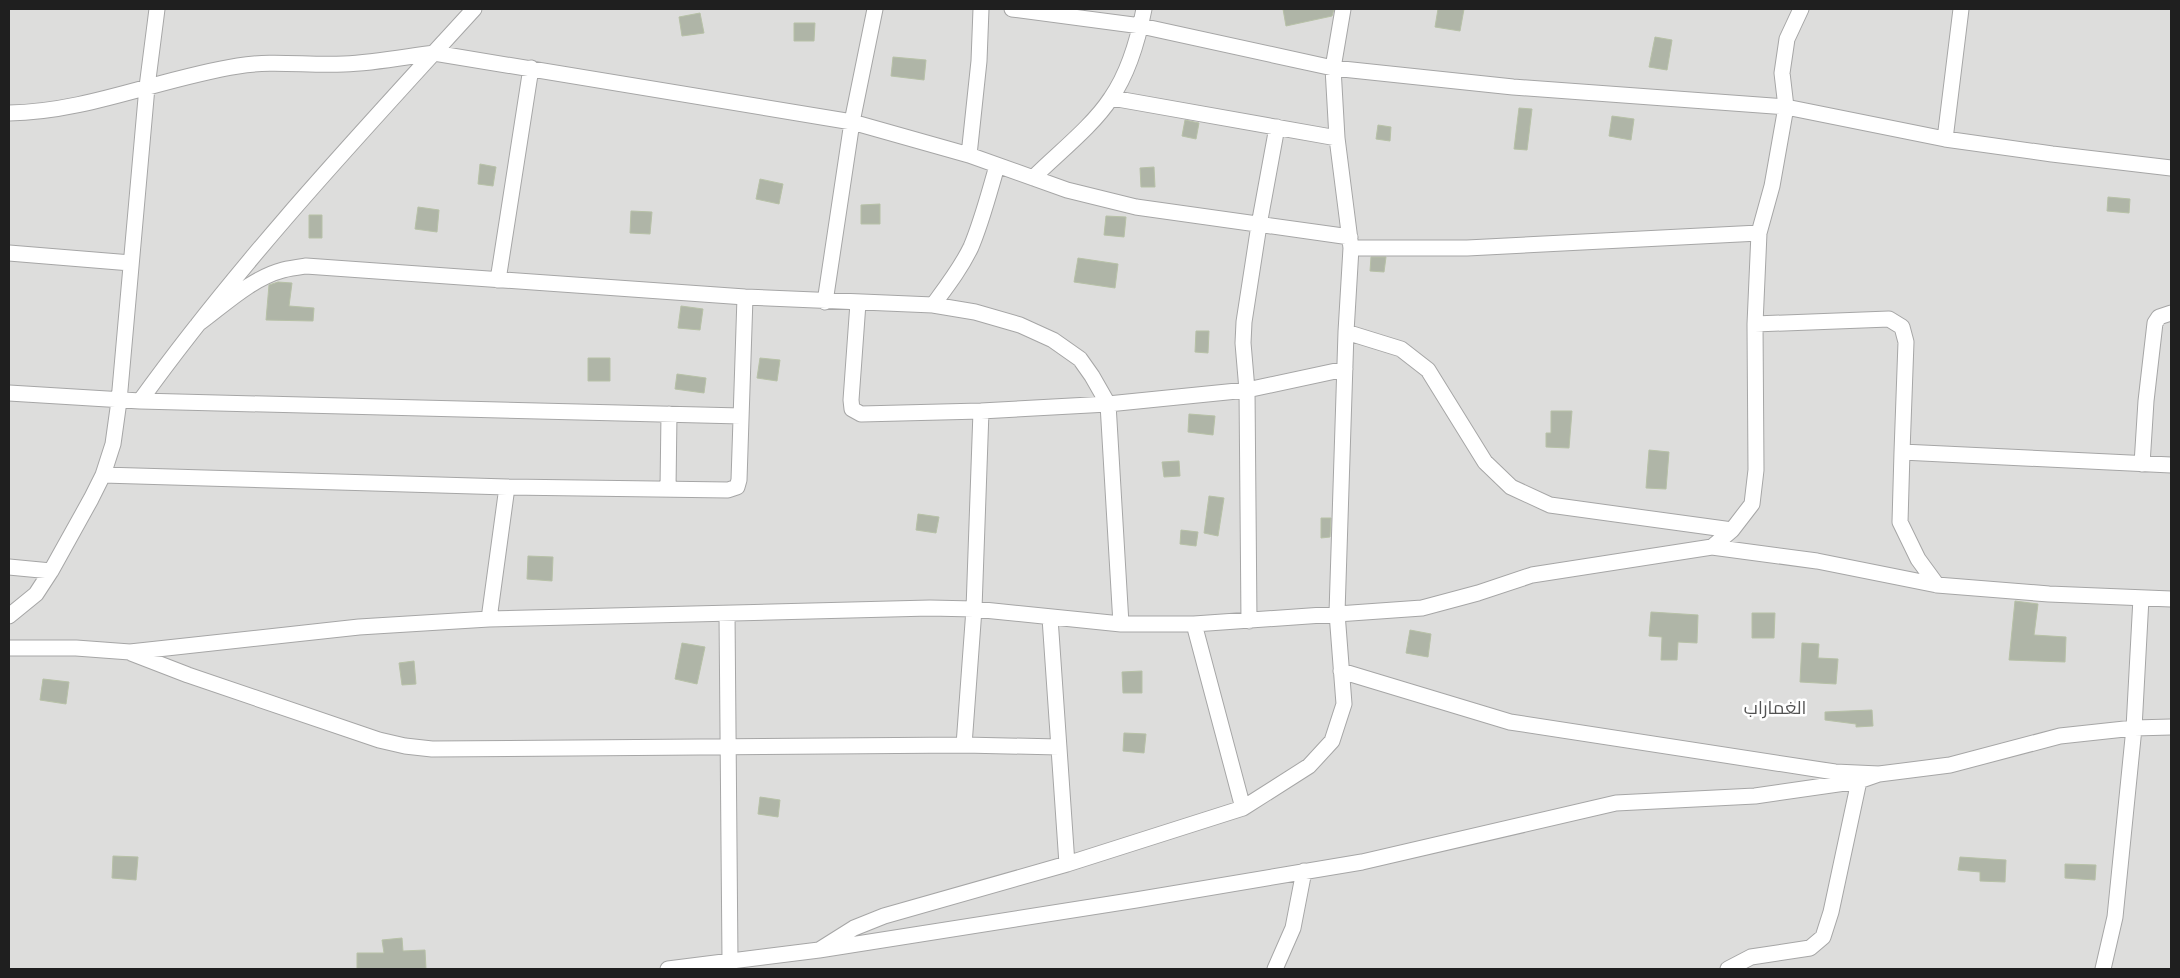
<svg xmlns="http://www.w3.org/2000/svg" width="2180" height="978" viewBox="0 0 2180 978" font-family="'Source Sans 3',Cairo,sans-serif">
  <rect width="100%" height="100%" fill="#e9f0e5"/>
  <!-- residential -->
  <path fill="#dddddc" d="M9 9H2171V969H9Z"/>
  <!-- building -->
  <path fill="#afb5a7" stroke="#b7c1a7" d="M1283 9H1334L1332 16 1286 26Z
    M1438 9H1464L1460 31 1435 27Z
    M700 13 704 33 682 36 679 17Z
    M794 23H815L814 41H794Z
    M1655 37 1672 40 1667 70 1649 67Z
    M893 57 926 60 924 80 891 76Z
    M1519 108 1532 109 1527 150 1514 149Z
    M1612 116 1634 119 1631 140 1609 136Z
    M1185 120 1199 123 1196 139 1182 136Z
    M1378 125 1391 127 1390 141 1376 139Z
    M480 164 496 167 493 186 478 184Z
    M1154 167 1155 187H1141L1140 168Z
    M760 179 783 184 779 204 756 199Z
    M2108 197 2130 199 2129 213 2107 211Z
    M880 204V224H861V205Z
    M418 207 439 210 437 232 415 229Z
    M631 211 652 212 650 234 630 233Z
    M309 215H322V238H309Z
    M1106 216 1126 217 1124 237 1104 235Z
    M1371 257H1386L1384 272 1370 271Z
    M1078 258 1118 264 1115 288 1074 282Z
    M278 282 292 283 289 306 314 308 313 321 266 320 269 285Z
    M681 306 703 309 700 330 678 328Z
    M1196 331H1209L1208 353 1195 352Z
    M588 358H610V381H588Z
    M760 358 780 360 777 381 757 378Z
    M677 374 706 378 704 393 675 389Z
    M1551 411H1572L1569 448 1546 447V433H1551Z
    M1189 414 1215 416 1213 435 1188 432Z
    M1649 450 1669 452 1666 489 1646 488Z
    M1179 461 1180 476 1164 477 1162 462Z
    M1209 496 1224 498 1218 536 1204 533Z
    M918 514 939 517 936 533 916 530Z
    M1321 518H1331L1330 537 1321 538Z
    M1181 530 1198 532 1196 546 1180 544Z
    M528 556 553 557 552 581 527 579Z
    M2015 601 2038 604 2034 635 2066 637 2065 662 2009 660Z
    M1651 612 1698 615 1697 643 1678 642 1677 660H1661L1662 637 1649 636Z
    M1752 613H1775L1774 638H1752Z
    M1410 630 1431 634 1428 657 1406 653Z
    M682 643 705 647 697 684 675 679Z
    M1802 643 1819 644 1818 658 1838 659 1836 684 1800 682Z
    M414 661 416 684 402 685 399 663Z
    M1142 671V693H1123L1122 672Z
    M43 679 69 682 66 704 40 700Z
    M1872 710 1873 726 1856 727V724L1825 720V712Z
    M1124 733 1146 734 1144 753 1123 751Z
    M760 797 780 800 778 817 758 814Z
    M113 856 138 857 136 880 112 878Z
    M1960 857 2006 860 2005 882 1980 881V872L1958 870Z
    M2065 864 2096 865 2095 880 2065 878Z
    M402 938 403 951 425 950 426 969H357V953H384L382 940Z"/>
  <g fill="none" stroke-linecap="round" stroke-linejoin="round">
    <!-- street casing -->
    <g stroke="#a6a6a6" stroke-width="17">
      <path id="street" d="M1012 9 1141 26 1333 68 1513 87 1786 107 1945 139 2052 154 2171 168
        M1112 98 1337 138
        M9 113C87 112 161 78 238 66 273 60 309 66 344 64 374 63 404 57 434 53L852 122 969 155 1067 190 1136 207 1350 237
        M1945 139 1961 9
        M969 155 979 61 981 9
        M1033 178C1058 153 1092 127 1111 98 1129 72 1138 40 1144 9
        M1351 248H1467L1759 233
        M9 253 131 263
        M498 280 531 68
        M825 302 852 122 875 9
        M858 303 851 400 852 409 861 414 981 411 1108 404 1247 390 1345 369
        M933 305C947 286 961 268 971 247 982 221 989 193 997 166
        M198 324C224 305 252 278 283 270 291 268 299 267 306 266L745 297 933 305 975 312 1020 325 1053 340 1080 359 1092 376 1108 404 1121 624
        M1755 324 1889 319 1902 327 1906 342 1902 452
        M1346 332 1401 349 1428 370 1485 462 1511 487 1550 505 1732 530
        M9 393 140 401 741 416
        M140 401C240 262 358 136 474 9
        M2142 464 2146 401 2155 323 2159 317 2171 313
        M103 475 507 487 728 490 737 487 739 480 745 297
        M668 488 669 414
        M1712 547 1732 530 1752 504 1756 470 1755 324 1759 233 1772 186 1786 107 1782 73 1787 39 1801 9
        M9 567 51 571
        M1937 585 1918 559 1900 522 1902 452 2171 465
        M727 614 730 960
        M9 616 36 594 51 571 91 499 103 475 113 444 119 401 147 87 157 9
        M1050 618 1067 864
        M489 619 507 487
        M1249 621 1247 390 1243 343 1244 322 1259 225 1277 127
        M1194 624 1243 808
        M9 648H76L130 652 359 627 489 619 930 608 974 609 1121 624H1194L1422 608 1478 593 1532 575 1712 547 1817 561 1937 585 2049 594 2171 599
        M131 653 188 675 379 740 405 746 432 749 964 745 1059 747
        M1341 671 1510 722 1835 772 1879 774 1950 765 2060 736 2134 728 2171 727
        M964 745 974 609 981 411
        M819 950 854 928 884 916 1067 864 1243 808 1309 766 1332 741 1344 704 1337 613 1346 332 1351 248 1337 138 1333 68 1343 9
        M668 969 819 950 1136 900 1362 862 1616 803 1755 796 1859 781 1879 774
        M1275 969 1293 928 1304 871
        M1728 969 1751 957 1810 948 1823 937 1831 912 1859 781
        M2103 969 2115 917 2134 728 2141 598"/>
    </g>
    <!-- street -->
    <use href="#street" stroke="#fff" stroke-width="15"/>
  </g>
  <g text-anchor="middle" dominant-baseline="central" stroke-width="5" stroke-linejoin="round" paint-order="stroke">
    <!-- quarter labels -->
    <g font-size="18" fill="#525252" stroke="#fff">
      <text x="1775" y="708">الغماراب</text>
    </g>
  </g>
  <!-- border -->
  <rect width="2180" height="978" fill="none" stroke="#1f1f1f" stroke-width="20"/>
</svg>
